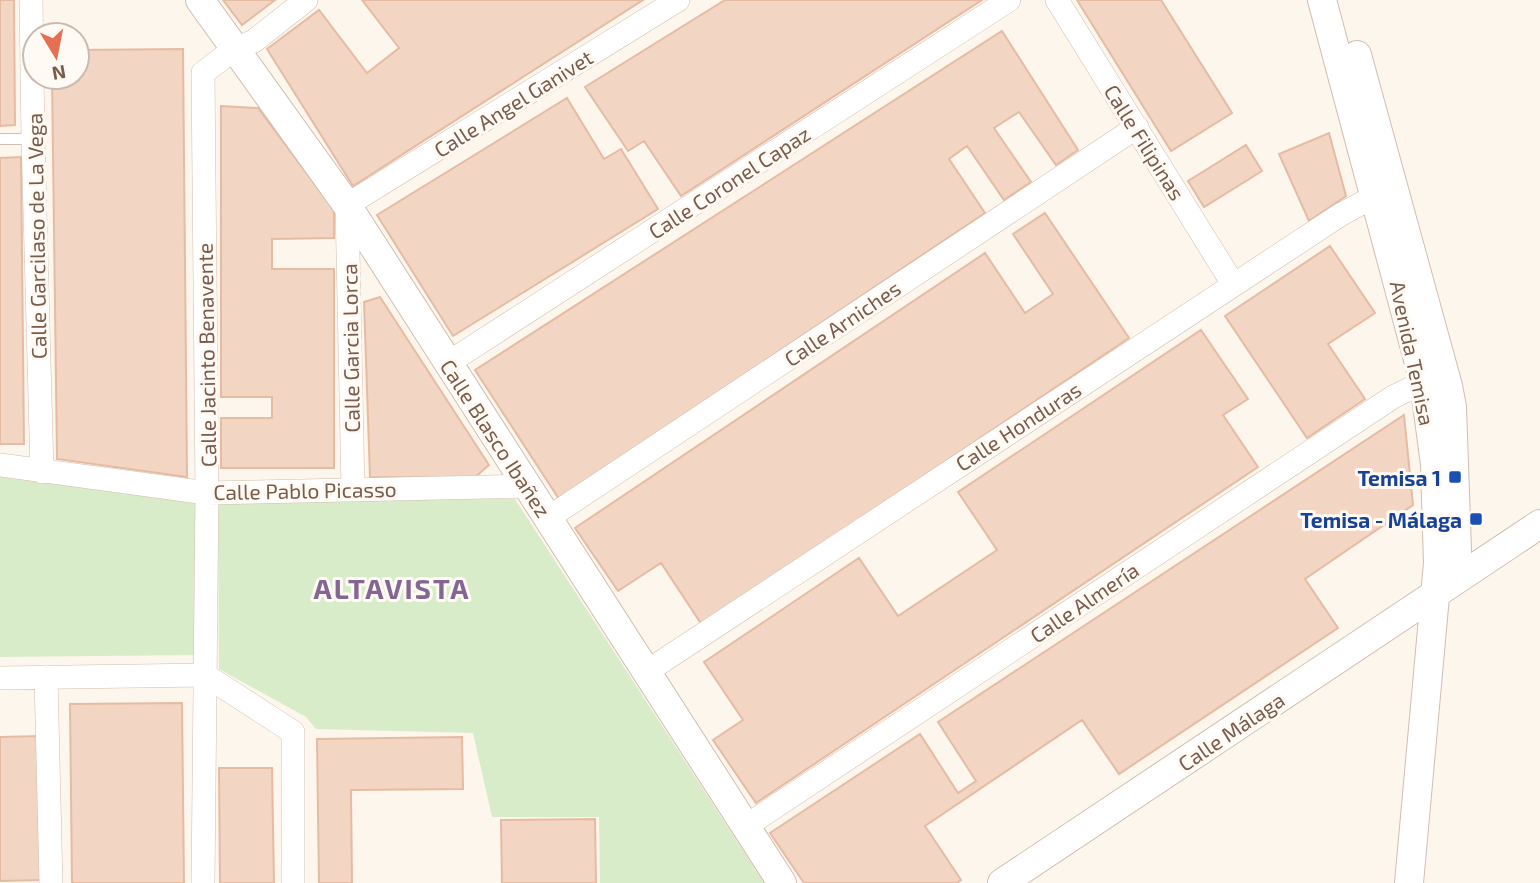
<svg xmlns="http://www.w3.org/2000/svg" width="1540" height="883" viewBox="0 0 1540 883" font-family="'Exo 2',sans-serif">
  <rect width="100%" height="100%" fill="#fdf6ec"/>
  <!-- green -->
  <path fill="#d8ecc9" d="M0 474 195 500V655L0 657Z
    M515 499 764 883H600L599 817H492L473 733 316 729 306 717 219 669 218 500Z"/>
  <!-- building -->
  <path fill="#f3d5c3" stroke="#e6bba3" stroke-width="2" d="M0 0H14L15 125 0 126Z
    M223 0H275L242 25Z
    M362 0H643L353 186 267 49 319 10 367 73 399 48Z
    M725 0H982L681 196 644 141 628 151 585 87Z
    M1077 0H1161L1232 113 1171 151Z
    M1002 31 1078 150 1056 165 1019 112 994 128 1031 182 1004 200 967 146 949 159 985 213 559 499 475 370Z
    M183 49 187 477 57 459 52 77H77V50Z
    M567 98 604 159 621 149 658 209 453 336 377 215Z
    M221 106 258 108 334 210V238L272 239V269H334V468H221V418H272V397H221Z
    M1329 133 1346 196 1309 221 1279 154Z
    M1246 145 1262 171 1204 207 1188 181Z
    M21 157 24 444H0V158Z
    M1045 213 1129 338 702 625 661 563 618 591 575 528 985 253 1025 313 1053 294 1013 234Z
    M1330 246 1375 313 1328 344 1365 399 1307 438 1225 316Z
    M380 297 489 465 474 478 370 477 364 302Z
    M1201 330 1248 399 1223 415 1258 467 756 803 713 740 743 720 704 662 859 558 898 616 997 550 958 492Z
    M1404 415 1413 505 1305 579 1338 628 1119 774 1082 720 925 826 961 880 957 883H804L770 833 920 734 958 793 976 781 938 722Z
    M182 703 184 883H72L70 704Z
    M41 736 43 880 0 881V737Z
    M462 737 463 789 351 790 352 883H319L317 739Z
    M219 768H272L274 883H220Z
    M595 819 596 883H502L501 820Z"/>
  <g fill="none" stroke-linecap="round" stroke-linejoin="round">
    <!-- service casing -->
    <g stroke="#d1beb0" stroke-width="12">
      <path id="service" d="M0 139H33"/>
    </g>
    <!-- minor casing -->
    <g stroke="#d1beb0" stroke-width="24">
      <path id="minor" d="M31 0 33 139 42 472
        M1057 0 1233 284
        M448 363 1009 0
        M0 465 207 493 528 486
        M353 490 347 205 678 0
        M548 518 1137 127
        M646 672 1340 215 1388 189
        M46 677 51 883
        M0 678 205 675 293 732V883
        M746 826 1393 397 1424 382
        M203 883 207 493 203 73 233 50 254 41 306 0"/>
    </g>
    <!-- tertiary casing -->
    <g stroke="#d1beb0" stroke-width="30">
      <path id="tertiary" d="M200 0 347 205 782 883
        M1322 0 1424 382 1435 464 1438 563 1409 883
        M1357 55 1448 386 1452 407 1458 578
        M1002 883 1540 524"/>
    </g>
    <!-- service -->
    <use href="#service" stroke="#fff" stroke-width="10"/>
    <!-- minor -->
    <use href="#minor" stroke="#fff" stroke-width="23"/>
    <!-- tertiary -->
    <use href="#tertiary" stroke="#fff" stroke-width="28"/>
  </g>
  <!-- markers -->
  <g fill="#1a4fb4" stroke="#fffaf3" stroke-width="2.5">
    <rect x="1448" y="470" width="14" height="14" rx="3.5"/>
    <rect x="1469" y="512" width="14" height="14" rx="3.5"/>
  </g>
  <g text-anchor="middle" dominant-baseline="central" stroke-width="6" stroke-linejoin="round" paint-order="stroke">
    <!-- street labels -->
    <g font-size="21" fill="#7a5c4d" stroke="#fffaf3">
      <text transform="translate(513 103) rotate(-32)">Calle Angel Ganivet</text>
      <text transform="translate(1145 142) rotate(58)">Calle Filipinas</text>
      <text transform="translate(729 182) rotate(-33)">Calle Coronel Capaz</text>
      <text transform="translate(36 236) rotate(-91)">Calle Garcilaso de La Vega</text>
      <text transform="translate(842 323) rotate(-34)">Calle Arniches</text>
      <text transform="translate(350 348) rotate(-91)">Calle Garcia Lorca</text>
      <text transform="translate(1413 353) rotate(78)">Avenida Temisa</text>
      <text transform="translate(206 355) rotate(-91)">Calle Jacinto Benavente</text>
      <text transform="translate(1018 426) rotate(-33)">Calle Honduras</text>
      <text transform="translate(496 438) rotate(57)">Calle Blasco Ibañez</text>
      <text transform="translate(305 490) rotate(-1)">Calle Pablo Picasso</text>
      <text transform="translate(1084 602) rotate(-34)">Calle Almería</text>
      <text transform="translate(1231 731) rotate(-34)">Calle Málaga</text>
    </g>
    <!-- transit labels -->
    <g font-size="21" font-weight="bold" fill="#164399" stroke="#fffaf3" text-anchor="end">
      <text x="1441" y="477">Temisa 1</text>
      <text x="1462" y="519">Temisa - Málaga</text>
    </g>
    <!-- district labels -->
    <g font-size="28" font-weight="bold" letter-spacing="2" fill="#846695" stroke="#fffaf3">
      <text x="392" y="588">ALTAVISTA</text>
    </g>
  </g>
  <!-- north arrow -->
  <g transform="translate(56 56) rotate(170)"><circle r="33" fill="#fffaf3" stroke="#cabbb1" stroke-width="2"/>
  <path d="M0-5L12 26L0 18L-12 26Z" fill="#e76f51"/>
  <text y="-10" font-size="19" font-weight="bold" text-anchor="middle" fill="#7a5c4d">N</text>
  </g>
</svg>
